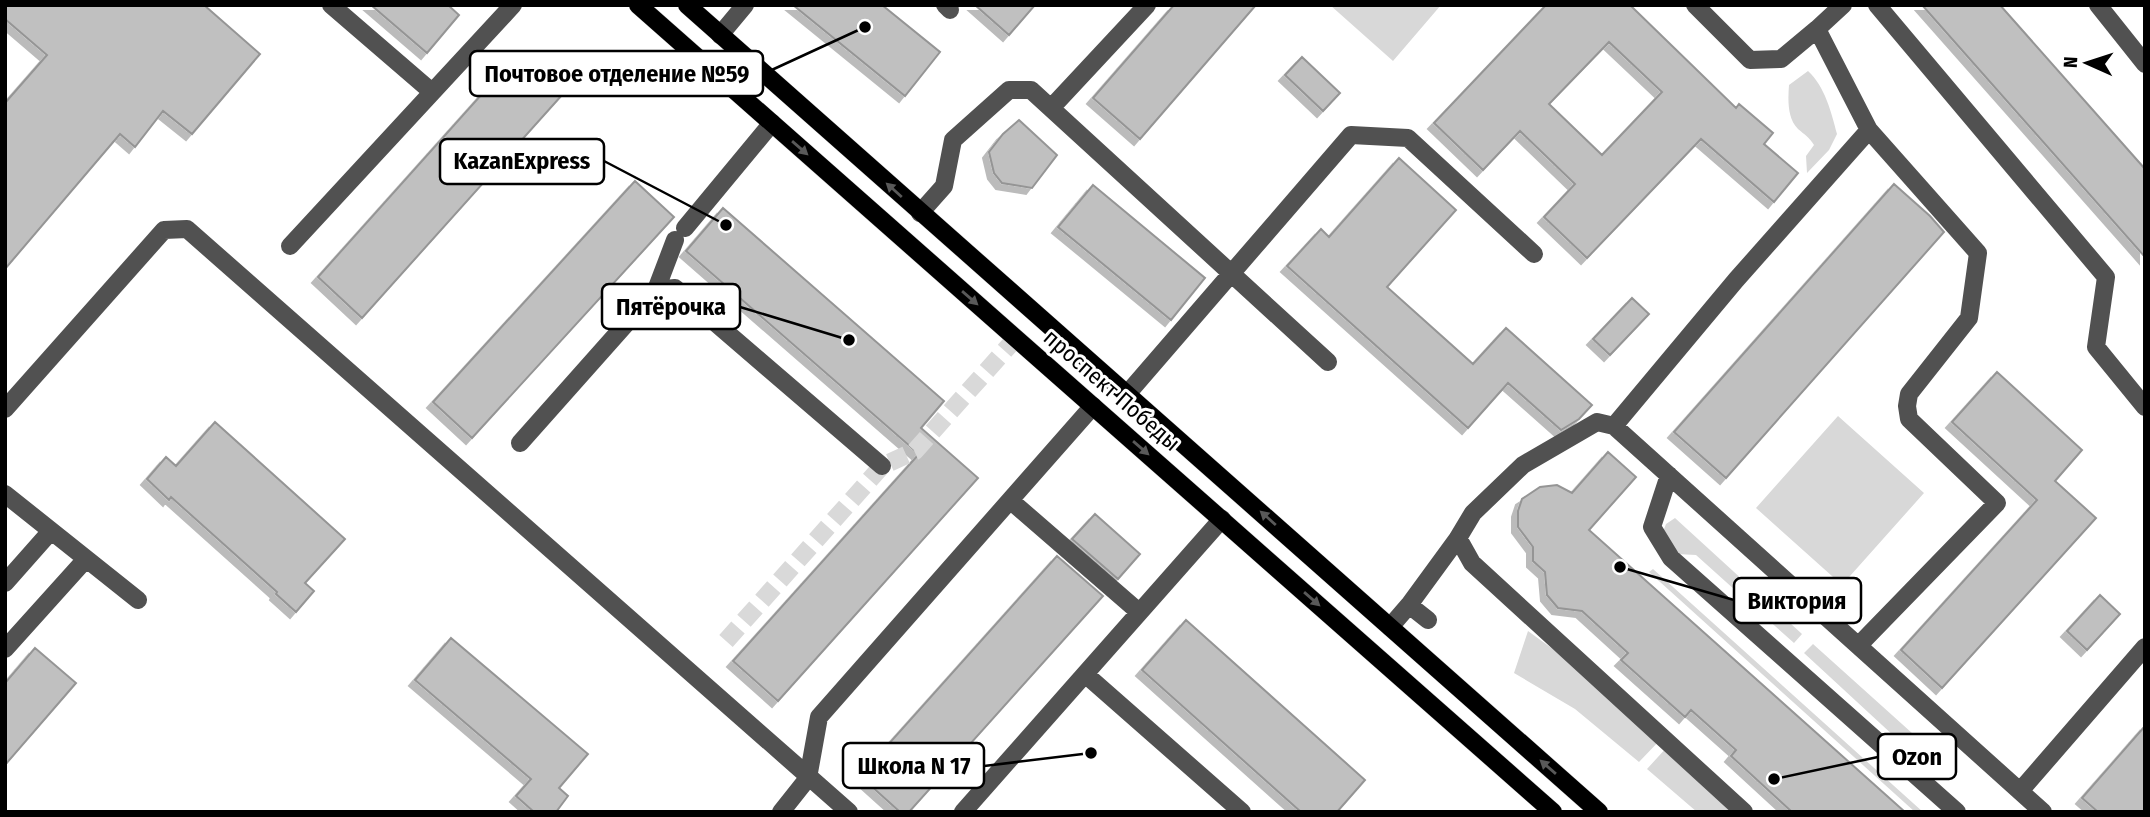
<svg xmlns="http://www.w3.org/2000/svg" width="2150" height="817" viewBox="0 0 2150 817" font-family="'Fira Sans Condensed',sans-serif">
  <defs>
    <filter id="shadow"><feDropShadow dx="-6" dy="6" stdDeviation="0" flood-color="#0004"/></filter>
  </defs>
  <rect width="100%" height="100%" fill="#fff"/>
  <!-- green -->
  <path fill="#d8d8d8" d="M1330 5H1441L1393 61Z
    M1808 71C1825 87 1831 111 1837 134L1829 150 1807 173 1806 156 1814 145C1809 137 1805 135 1798 129 1787 118 1788 99 1789 85Z
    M1838 416 1924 493 1842 585 1756 508Z
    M1675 518 1802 634 1794 643 1696 555 1677 554 1663 532 1666 524Z
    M1653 569 1923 812H1915L1649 572Z
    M1528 631 1594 679 1661 739 1639 762 1575 709 1514 673Z
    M1813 644 1932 751 1921 761 1804 653Z
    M1668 746 1741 812H1697L1647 769Z"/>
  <!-- building -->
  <path fill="#c0c0c0" stroke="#959595" stroke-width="2" fill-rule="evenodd" filter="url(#shadow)" d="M5 5H204L260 54 192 134 163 111 135 147 120 134 5 269V103L47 55 5 19Z
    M371 5H448L459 15 427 53Z
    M793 5H882L940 52 905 96Z
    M975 5H1035L1009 35Z
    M1174 5H1256L1140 139 1093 98Z
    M1546 5H1630L1736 108 1739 104 1773 133 1764 144 1798 173 1774 202 1701 139 1587 258 1544 217 1575 184 1520 131 1483 170 1434 123ZM1609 42 1662 92 1602 155 1549 104Z
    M1922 5H2000L2145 169V257Z
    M517 55 562 95 362 318 318 277Z
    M1302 57 1340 93 1323 111 1285 75Z
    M1019 120 1057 155 1032 188 1002 183 994 173 989 152 1003 134Z
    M1399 158 1456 210 1387 287 1473 364 1506 328 1592 405 1579 419 1561 430 1508 383 1468 428 1287 266 1321 229 1329 237Z
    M635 181 674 217 472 438 433 402Z
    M1894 184 1930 216 1944 232 1726 478 1674 432Z
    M1093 185 1205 278 1171 320 1058 227Z
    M723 208 944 401 921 428 978 478 778 701 733 661 919 454 686 251Z
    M1632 298 1649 314 1610 355 1593 339Z
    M1997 372 2082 450 2055 481 2096 518 1942 688 1901 650 2037 500 1952 422Z
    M215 422 345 539 305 583 314 591 296 612 276 594 277 592 171 497 169 500 147 479 166 457 176 466Z
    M1608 452 1636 477 1589 530 1905 812H1792L1731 756 1736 750 1691 710 1685 717 1621 660 1628 653 1582 611 1558 608 1547 595 1545 572 1533 561V547L1518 527V511L1522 499 1540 487 1557 485 1572 493Z
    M1095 514 1140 554 1118 579 1072 539Z
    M1057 556 1103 596 909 812H900L860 776Z
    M2100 595 2120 614 2087 650 2067 631Z
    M1186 620 1365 780 1337 812H1301L1142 670Z
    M451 638 588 754 559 788 568 796 556 812H534L516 796 531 779 415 680Z
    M35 648 76 683 5 765V683Z
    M2145 726V812H2098L2082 798Z"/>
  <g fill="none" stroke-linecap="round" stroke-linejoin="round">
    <!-- minor-tunnel -->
    <path stroke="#d9d9d9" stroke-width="18" stroke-dasharray="18 9" stroke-linecap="butt" d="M726 641 882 466 915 451 1016 338"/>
    <!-- major casing -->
    <g stroke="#dbdbdb" stroke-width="19">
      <path id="major" d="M638 5 1553 812
        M687 5 1599 812"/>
    </g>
    <!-- minor -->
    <path stroke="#515151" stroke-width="18" d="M331 5 432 92
      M945 5 950 10
      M1695 5 1750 60 1781 59 1817 29
      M1877 5 2106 277 2096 347 2145 407
      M2098 5 2145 64
      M720 35 745 5
      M1051 108 1147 5
      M920 213 944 186 953 140 1009 90H1031L1328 362
      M685 228 772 123
      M290 246 513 5
      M656 290 675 240
      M1128 393 1351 135 1408 138 1534 254
      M5 409 164 230 187 229 849 812
      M1614 426 1736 280 1869 130 1817 29 1843 5
      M520 443 656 290 675 288 882 466
      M1669 475 1652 527 1671 558 1957 812
      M5 494 138 600
      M1011 501 1139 612
      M1458 538 1472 563 1744 812
      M5 583 51 531
      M1409 605 1428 620
      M1390 627 1409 605 1458 538 1473 513 1523 465 1597 422 1614 426 2043 812
      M1859 645 1997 503 1909 419 1907 406 1909 394 1969 318 1978 253 1869 130
      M5 649 86 559
      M1085 674 1242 812
      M2021 790 2145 647
      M781 812 808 778 819 717 1093 406
      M963 812 1222 519"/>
    <!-- major -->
    <use href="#major" stroke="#000" stroke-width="18"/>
  </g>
  <!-- one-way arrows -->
  <defs><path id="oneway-solid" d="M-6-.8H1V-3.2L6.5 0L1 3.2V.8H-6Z" transform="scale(1.75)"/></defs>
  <g fill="#595959">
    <use href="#oneway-solid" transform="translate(800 148) rotate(41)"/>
    <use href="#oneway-solid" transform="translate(894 190) rotate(-138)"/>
    <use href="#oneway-solid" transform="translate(970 298) rotate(41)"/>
    <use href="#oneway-solid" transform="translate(1141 448) rotate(41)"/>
    <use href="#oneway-solid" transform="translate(1268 518) rotate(-138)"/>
    <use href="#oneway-solid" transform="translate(1312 599) rotate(41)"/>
    <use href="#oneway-solid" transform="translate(1548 767) rotate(-139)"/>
  </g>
  <g text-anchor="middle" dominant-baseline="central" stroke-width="6" stroke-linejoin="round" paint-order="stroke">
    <!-- street labels -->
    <g font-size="23" fill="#000" stroke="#fff">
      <text transform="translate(1112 390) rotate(41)">проспект Победы</text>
    </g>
  </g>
  <!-- callouts -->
  <path fill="none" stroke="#000" stroke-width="2.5" d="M865 27L763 74M726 225L604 161M849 340L740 307M1620 567L1734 600M1774 779L1878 757M1091 753L984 766"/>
  <g fill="#000" stroke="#fff" stroke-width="2.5">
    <circle cx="865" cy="27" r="7"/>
    <circle cx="726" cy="225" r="7"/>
    <circle cx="849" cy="340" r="7"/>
    <circle cx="1620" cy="567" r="7"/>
    <circle cx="1774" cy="779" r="7"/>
    <circle cx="1091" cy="753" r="7"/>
  </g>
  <g fill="#fff" stroke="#000" stroke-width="2.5">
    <rect x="470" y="51" width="293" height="45" rx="7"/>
    <rect x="440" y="139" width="164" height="45" rx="7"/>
    <rect x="602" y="284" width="138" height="45" rx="7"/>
    <rect x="1734" y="578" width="127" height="45" rx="7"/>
    <rect x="1878" y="734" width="78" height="45" rx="7"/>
    <rect x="843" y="743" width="141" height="45" rx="7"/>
  </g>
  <g font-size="24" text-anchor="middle" font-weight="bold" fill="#000">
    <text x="617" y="82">Почтовое отделение №59</text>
    <text x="522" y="169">KazanExpress</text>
    <text x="671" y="315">Пятёрочка</text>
    <text x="1797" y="609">Виктория</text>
    <text x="1917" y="765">Ozon</text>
    <text x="914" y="774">Школа N 17</text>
  </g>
  <!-- border -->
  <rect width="2150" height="817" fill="none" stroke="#000000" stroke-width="14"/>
  <!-- north arrow -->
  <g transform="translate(2087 63) rotate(273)" stroke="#ffffff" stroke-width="5" paint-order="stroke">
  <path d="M0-5L12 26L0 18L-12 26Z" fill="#000000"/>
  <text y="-10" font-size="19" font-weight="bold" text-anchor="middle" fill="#000000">N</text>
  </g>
</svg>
